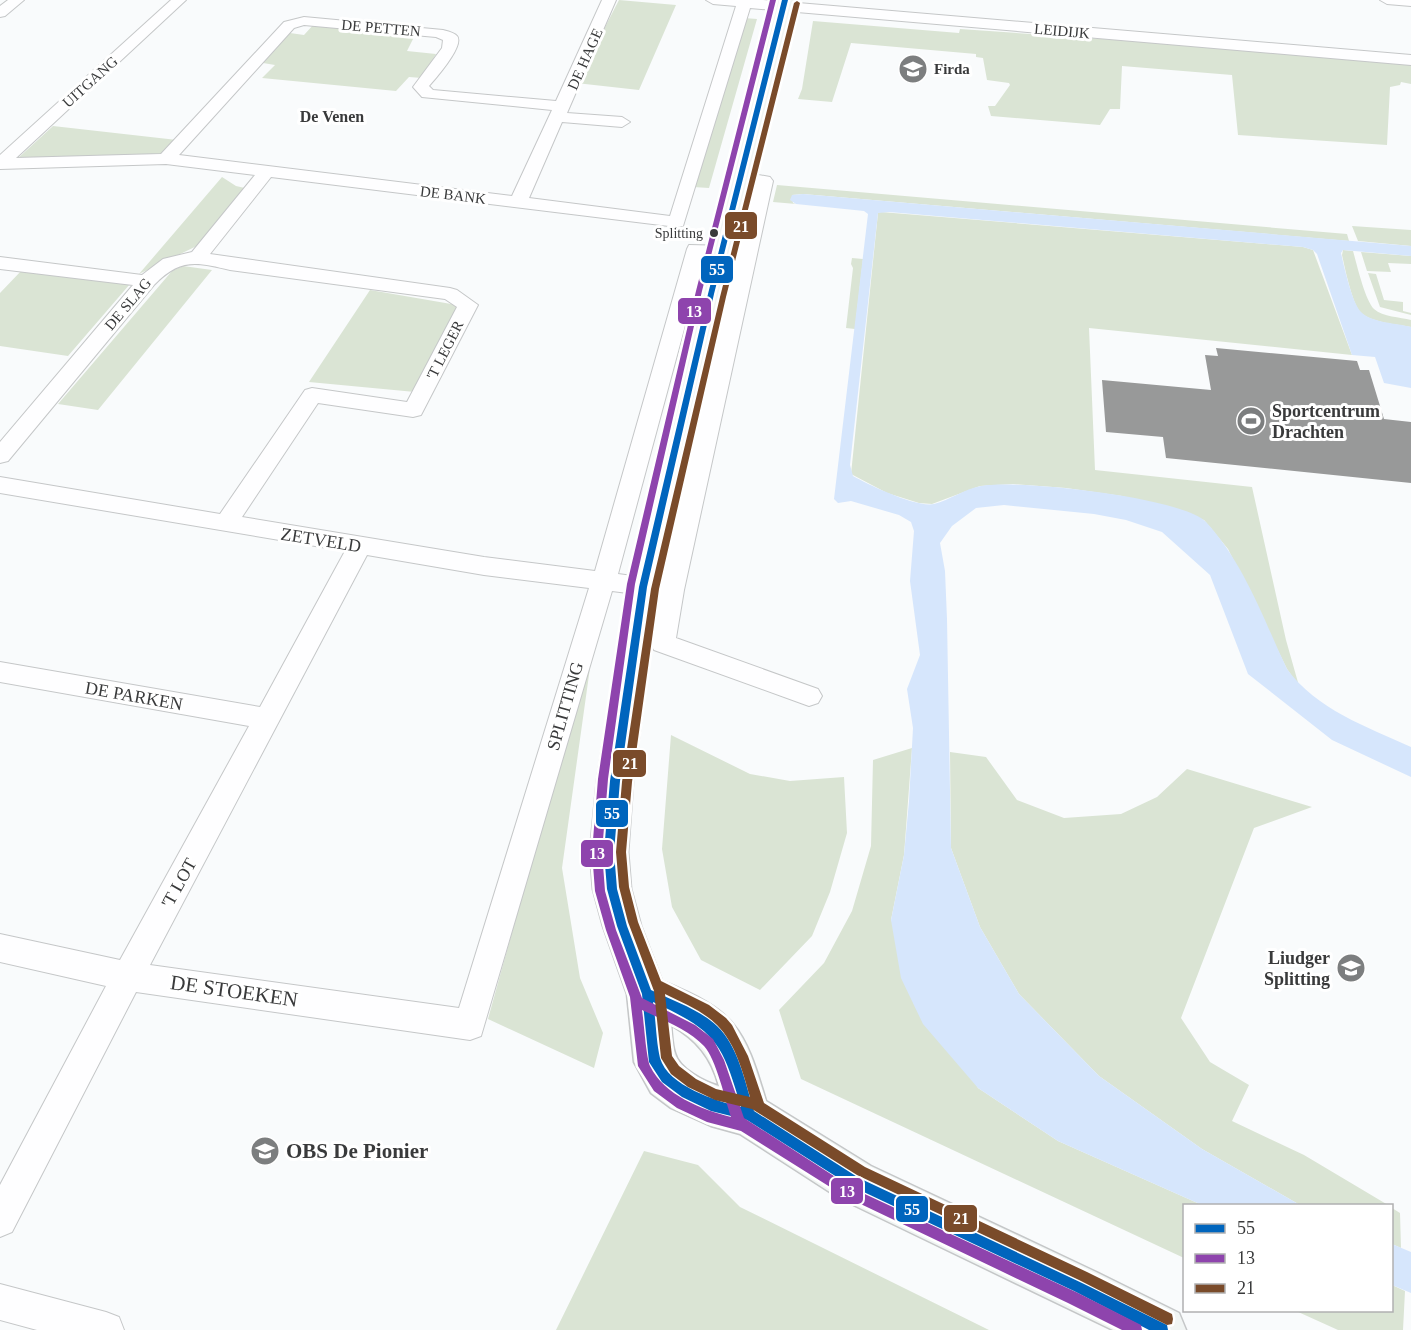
<svg xmlns="http://www.w3.org/2000/svg" width="1411" height="1330" viewBox="0 0 1411 1330" font-family="Georgia,serif">
  <rect width="100%" height="100%" fill="#f9fbfc"/>
  <!-- green -->
  <path fill="#dae4d4" d="M619 0 676 5 639 90 576 83Z
    M744 18 757 19 709 188 693 187Z
    M813 21 959 33 960 29 1161 43 1411 65V84L1401 82 1400 85 1390 87 1387 145 1238 135 1232 75 1122 66 1120 109H1110L1100 125 991 116 988 106H995L1010 85 1009 83 987 80 983 58 976 57V54L851 43 832 102 798 99 802 89Z
    M314 24 416 33 407 51 436 54 422 78 409 77 396 91 262 78 275 65 263 63 290 33 304 35Z
    M53 126 177 140 163 155 17 159Z
    M222 177 236 186 249 189 205 242 139 274Z
    M777 185 1347 234 1349 241 803 194 792 195 793 203 796 204 773 202Z
    M881 212 1303 247 1313 250 1352 355 1089 328 1095 470 1252 487 1286 640 1299 686 1287 669 1228 549 1204 520 1122 496 1066 488 1013 484 980 486 932 504 919 503 887 493 851 474 878 213Z
    M1352 226 1411 230V246L1358 241Z
    M1343 250 1353 251C1357 265 1365 300 1374 309 1383 317 1400 317 1411 320V327C1397 324 1373 323 1361 313 1352 304 1345 268 1342 255Z
    M1361 252 1411 256V264L1388 263 1391 272 1367 271Z
    M852 258 863 259 855 329 846 328 853 268 851 264Z
    M183 266 212 270 98 410 58 404 172 271Z
    M22 270 130 284 68 356 0 346V293Z
    M1368 273 1376 274 1384 300 1403 302V311L1411 313V315L1380 307Z
    M370 290 457 305 459 313 415 392 309 382Z
    M595 632 562 868 580 978 603 1033 594 1068 488 1019Z
    M671 735 750 774 790 781 844 777 847 833 830 892 812 936 760 990 701 960 672 907 662 849Z
    M912 748 904 855 891 920 978 1088 1058 1141 1202 1205 1184 1206V1258L801 1079 779 1010 824 963 852 911 871 846 873 760Z
    M950 752 986 757 1017 800 1064 818 1121 814 1157 797 1187 769 1312 807 1254 828 1181 1018 1210 1062 1249 1085 1232 1121 1304 1155 1388 1205H1300L1202 1149 1099 1076 1019 994 980 927 951 848Z
    M644 1151 698 1165 740 1207 989 1330H556Z
    M1392 1208 1400 1213 1401 1248 1392 1244Z
    M1392 1285 1405 1291 1403 1330H1338L1296 1311 1392 1310Z"/>
  <!-- water -->
  <path fill="#d6e6fc" d="M803 194 1411 246V256L1343 250 1341 253C1344 266 1352 303 1361 312 1372 323 1397 323 1411 327V388L1384 383 1375 357 1352 355 1317 254 1313 250 1303 247 889 212 878 213 850 465 853 476C869 485 917 508 934 504 950 500 964 489 981 486 1017 479 1182 497 1206 522 1244 563 1264 620 1287 669 1316 709 1367 727 1411 747V777L1332 740 1248 674 1210 575 1162 532 1126 520 1094 514 1004 505 976 508 952 526 940 543 945 571 947 619 951 848 980 927 1019 994 1099 1076 1202 1149 1300 1205H1202L1058 1141 978 1088 923 1024 901 978 891 920 904 855 909 801 913 728 907 689 920 655 910 581 914 531 911 522 899 515 851 501 838 503 834 499 868 214 864 211 796 204 790 200 792 195Z
    M1392 1244 1411 1252V1293L1392 1285Z"/>
  <!-- building -->
  <path fill="#989999" d="M1216 348 1357 361 1360 370H1369L1384 419 1411 422V483L1166 458 1163 437 1106 432 1102 380 1211 390 1205 355 1218 356Z"/>
  <g fill="none" stroke-linecap="round" stroke-linejoin="round">
    <!-- minor casing -->
    <g stroke="#c5c7c8" stroke-width="2">
      <path id="minor" d="M8 0H24L5 16 0 17V6Z
        M171 0H186L16 158 161 154 284 22 304 17 443 30C447 31 455 33 457 36 465 45 436 78 429 86L433 90 556 101 602 0H616L567 113 622 117 630 122 622 127 562 122 529 198 670 216 736 6 713 4 706 0H763L1411 55V65L750 8 683 226 677 227 271 177 210 254 450 288 457 290 478 305 421 415 413 417 318 403 242 517 484 557 595 571 687 249 689 245 730 246 732 250 730 254 704 255 618 574 662 580 754 184 736 181 733 177 736 173 742 172 770 177 773 181 684 590 676 638 818 689 822 696 818 703 809 706 654 650 650 643 659 597 612 591 481 1036 470 1040 136 992 12 1232 0 1237V1185L106 986 0 962V934L120 960 249 726 0 682V662L260 707 345 551 0 493V477L220 514 305 390 312 388 407 402 457 307 445 299 230 270C196 262 180 258 154 285L8 461 0 463V442L133 285 0 269V257L142 275 163 259 192 252 255 175 166 164 0 169V155ZM304 25 436 37 443 40 442 48 413 87 422 97 552 110 512 196 179 155 294 28ZM367 555 484 575 589 588 459 1008 150 965Z
        M1380 0H1411V6L1387 4Z
        M0 1284 106 1312 119 1317 124 1330H37L0 1320Z"/>
    </g>
    <!-- secondary casing -->
    <g stroke="#c5c7c8" stroke-width="3">
      <path id="secondary" d="M776 0H794L723 294 659 587 633 781 628 852 631 889 641 926 662 981C735 1011 744 1026 766 1101L871 1166 1094 1271 1179 1313 1186 1330H1113L839 1198 740 1134 711 1126 671 1108 651 1093 634 1062 627 994 603 926 593 889 590 852 597 781 627 587 699 294ZM671 1025C697 1040 711 1057 719 1086 705 1082 679 1069 675 1053 672 1045 672 1034 671 1025Z"/>
    </g>
    <!-- minor -->
    <use href="#minor" fill="#fefeff" fill-rule="evenodd"/>
    <!-- secondary -->
    <use href="#secondary" fill="#f1f5f4" fill-rule="evenodd"/>
    <!-- bus-1 casing -->
    <g stroke="#fff" stroke-width="5">
      <path id="bus-1" d="M782 0H788L714 294 647 587 620 781 614 852 617 889 627 926 651 990C673 1001 699 1009 717 1026 739 1047 745 1083 754 1111L859 1178 1082 1283 1167 1325 1168 1330H1149L1074 1291 851 1186 747 1120 711 1111 682 1097 662 1082 649 1062 642 994 617 926 607 889 604 852 610 781 639 587 708 294ZM653 1002C716 1031 722 1042 741 1107 716 1101 668 1086 660 1058 656 1041 656 1020 653 1002Z"/>
    </g>
    <!-- bus-2 casing -->
    <g stroke="#fff" stroke-width="5">
      <path id="bus-2" d="M770 0H776L702 291 635 584 608 779 602 852 605 891 616 930 642 998 695 1025 713 1039 724 1060 744 1118 854 1189 1078 1293 1141 1325 1142 1330H1122L1068 1303 846 1197 741 1131 707 1122 677 1108 654 1091 638 1066 630 997 606 930 595 891 592 852 598 779 627 584 696 291ZM642 1010C663 1020 688 1029 704 1046 716 1059 725 1099 731 1117 701 1109 665 1096 650 1066 646 1056 644 1023 642 1010Z"/>
    </g>
    <!-- bus-3 casing -->
    <g stroke="#fff" stroke-width="5">
      <path id="bus-3" d="M797 1 800 3 726 297 659 589 632 782 626 852 629 887 638 922 661 981 709 1005 726 1018 732 1025 748 1056 764 1103 865 1167 1087 1272 1172 1314 1173 1319 1172 1324 1167 1325 1079 1280 857 1175 752 1109 715 1100 688 1087 671 1074 661 1058 654 991 628 922 619 887 616 852 622 782 651 589 720 297 794 3ZM665 994C683 1003 703 1011 717 1025 736 1044 743 1073 750 1097L716 1089 696 1079 679 1066 672 1056Z"/>
    </g>
    <!-- bus-1 -->
    <use href="#bus-1" fill="#0065bd" fill-rule="evenodd"/>
    <!-- bus-2 -->
    <use href="#bus-2" fill="#8e44ad" fill-rule="evenodd"/>
    <!-- bus-3 -->
    <use href="#bus-3" fill="#7a4b2a" fill-rule="evenodd"/>
  </g>
  <!-- icons -->
  <defs>
    <g id="university-disc" transform="scale(1.5)"><circle r="9.5" fill="#7c7e7f" stroke="#fff"/><path d="M0-5L7-2L0 1L-7-2ZM-4 1L0 2.5L4 1V4Q0 6-4 4Z" fill="#fff"/></g>
    <g id="stadium-disc" transform="scale(1.5)"><circle r="9.5" fill="#7c7e7f" stroke="#fff"/><path d="M0-5a6.5 5 0 1 0 0 10a6.5 5 0 1 0 0-10ZM-3.5-1.8h7v3.6h-7Z" fill="#fff"/></g>
    <g id="school-disc" transform="scale(1.5)"><circle r="9.5" fill="#7c7e7f" stroke="#fff"/><path d="M0-5L7-2L0 1L-7-2ZM-4 1L0 2.5L4 1V4Q0 6-4 4Z" fill="#fff"/></g>
  </defs>
  <g fill-rule="evenodd">
    <use href="#university-disc" x="913" y="69"/>
    <use href="#stadium-disc" x="1251" y="421"/>
    <use href="#school-disc" x="1351" y="968"/>
    <use href="#school-disc" x="265" y="1151"/>
  </g>
  <!-- markers -->
  <circle fill="#393a3b" stroke="#fff" stroke-width="2" cx="714" cy="233" r="5"/>
  <g text-anchor="middle" dominant-baseline="central" stroke-width="6" stroke-linejoin="round" paint-order="stroke">
    <!-- far-bus labels -->
    <g font-size="14" fill="#393a3b" stroke="#fff" text-anchor="end">
      <text x="703" y="233">Splitting</text>
    </g>
    <!-- far-street labels -->
    <g font-size="15" fill="#393a3b" stroke="#fff">
      <text transform="translate(381 28) rotate(5)">DE PETTEN</text>
      <text transform="translate(1062 31) rotate(5)">LEIDIJK</text>
      <text transform="translate(585 59) rotate(-66)">DE HAGE</text>
      <text transform="translate(90 82) rotate(-42)">UITGANG</text>
      <text transform="translate(453 195) rotate(7)">DE BANK</text>
      <text transform="translate(128 304) rotate(-50)">DE SLAG</text>
      <text transform="translate(445 350) rotate(-63)">'T LEGER</text>
    </g>
    <!-- far-poi labels -->
    <g font-size="15" font-weight="bold" fill="#393a3b" stroke="#fff" text-anchor="start">
      <text x="934" y="69">Firda</text>
    </g>
    <!-- far-neighbourhood labels -->
    <g font-size="16" font-weight="bold" fill="#393a3b" stroke="#fff">
      <text x="332" y="116">De Venen</text>
    </g>
    <!-- poi labels -->
    <g font-size="18" font-weight="bold" fill="#393a3b" stroke="#fff" text-anchor="start">
      <text x="1272" y="411">Sportcentrum<tspan x="1272" dy="21">Drachten</tspan></text>
      <text x="1330" y="958" text-anchor="end">Liudger<tspan x="1330" dy="21">Splitting</tspan></text>
    </g>
    <!-- street labels -->
    <g font-size="18" fill="#393a3b" stroke="#fff">
      <text transform="translate(321 540) rotate(9)">ZETVELD</text>
      <text transform="translate(134 696) rotate(10)">DE PARKEN</text>
      <text transform="translate(565 706) rotate(-74)">SPLITTING</text>
      <text transform="translate(179 883) rotate(-61)">'T LOT</text>
    </g>
    <!-- near-street labels -->
    <g font-size="21" fill="#393a3b" stroke="#fff">
      <text transform="translate(234 991) rotate(8)">DE STOEKEN</text>
    </g>
    <!-- near-poi labels -->
    <g font-size="21" font-weight="bold" fill="#393a3b" stroke="#fff" text-anchor="start">
      <text x="286" y="1151">OBS De Pionier</text>
    </g>
  </g>
  <g stroke="#fff" stroke-width="2">
    <rect x="724" y="211" width="34" height="29" rx="6" fill="#7a4b2a"/>
    <rect x="700" y="255" width="34" height="29" rx="6" fill="#0065bd"/>
    <rect x="677" y="297" width="35" height="28" rx="6" fill="#8e44ad"/>
    <rect x="612" y="749" width="35" height="29" rx="6" fill="#7a4b2a"/>
    <rect x="595" y="799" width="34" height="29" rx="6" fill="#0065bd"/>
    <rect x="580" y="839" width="34" height="29" rx="6" fill="#8e44ad"/>
    <rect x="830" y="1177" width="34" height="28" rx="6" fill="#8e44ad"/>
    <rect x="895" y="1195" width="34" height="28" rx="6" fill="#0065bd"/>
    <rect x="943" y="1204" width="35" height="29" rx="6" fill="#7a4b2a"/>
  </g>
  <g font-size="16" text-anchor="middle" font-weight="bold" fill="#fff">
    <text x="741" y="232">21</text>
    <text x="717" y="275">55</text>
    <text x="694" y="317">13</text>
    <text x="630" y="769">21</text>
    <text x="612" y="819">55</text>
    <text x="597" y="859">13</text>
    <text x="847" y="1197">13</text>
    <text x="912" y="1215">55</text>
    <text x="961" y="1224">21</text>
  </g>
  <!-- legend -->
  <rect x="1183" y="1204" width="210" height="108" fill="#ffffff" stroke="#b0b0b1" stroke-width="1.5"/>
  <rect x="1195" y="1224" width="30" height="9" fill="#0065bd" stroke="#b0b0b1" stroke-width="1.5"/>
  <text x="1237" y="1234" font-size="18" fill="#393a3b">55</text>
  <rect x="1195" y="1254" width="30" height="9" fill="#8e44ad" stroke="#b0b0b1" stroke-width="1.5"/>
  <text x="1237" y="1264" font-size="18" fill="#393a3b">13</text>
  <rect x="1195" y="1284" width="30" height="9" fill="#7a4b2a" stroke="#b0b0b1" stroke-width="1.5"/>
  <text x="1237" y="1294" font-size="18" fill="#393a3b">21</text>
</svg>
